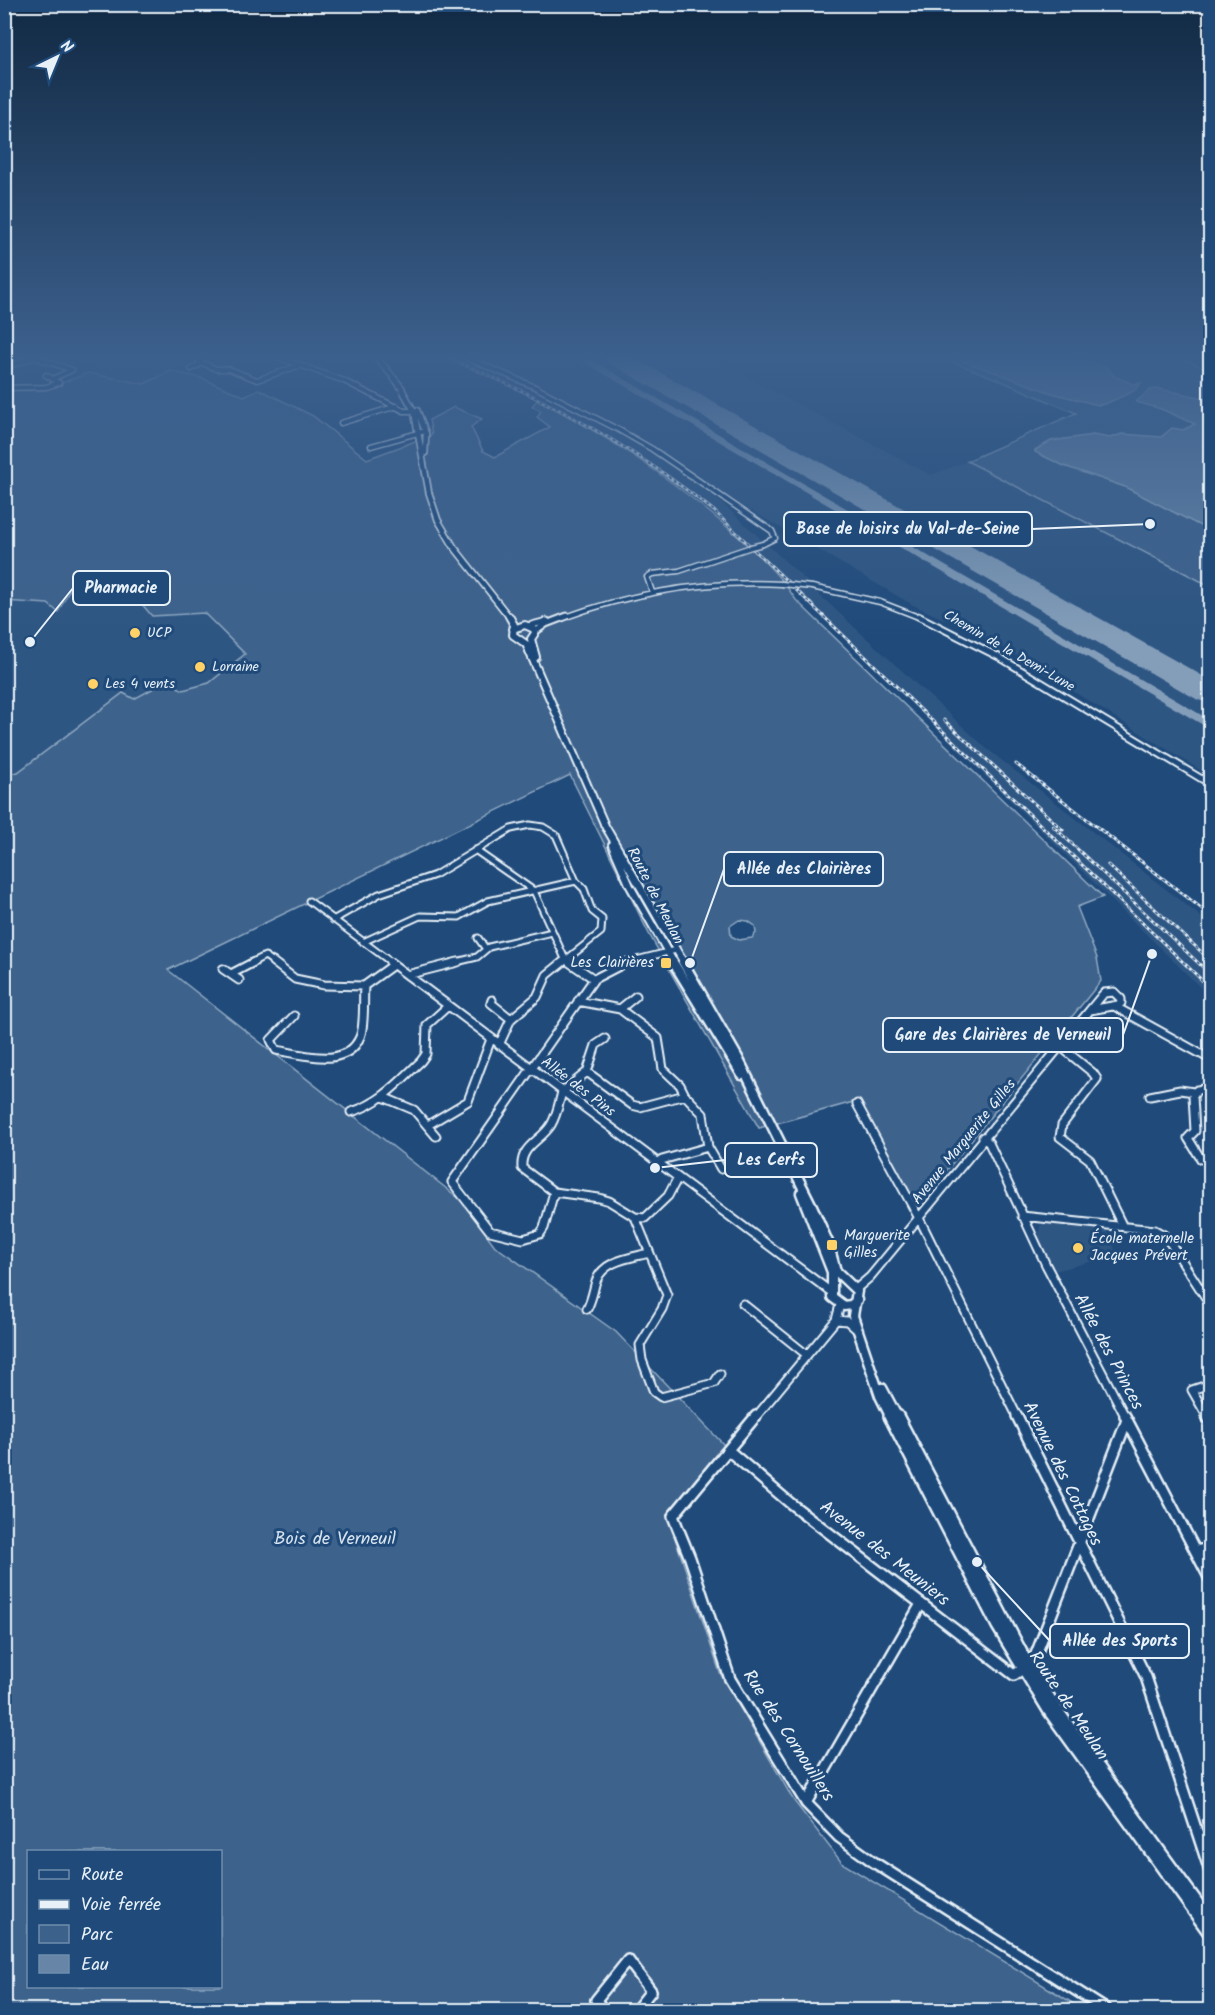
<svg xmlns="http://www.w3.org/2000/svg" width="1215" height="2015" viewBox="0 0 1215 2015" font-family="Kalam,sans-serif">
  <rect width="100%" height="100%" fill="#1f4a7a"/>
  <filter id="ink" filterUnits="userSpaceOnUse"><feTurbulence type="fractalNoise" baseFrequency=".0167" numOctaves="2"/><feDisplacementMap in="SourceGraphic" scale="12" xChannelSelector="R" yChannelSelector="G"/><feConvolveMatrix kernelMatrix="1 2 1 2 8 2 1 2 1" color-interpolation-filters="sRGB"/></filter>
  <g filter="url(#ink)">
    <!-- built -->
    <path fill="#2e5683" d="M62 355H205L144 384 88 373 98 367Z
      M436 355H457L534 387 649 450 722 503 811 585 784 582 747 544 696 500 592 429 529 395Z
      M462 355H705L931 475 967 461 1210 586V776L990 640 913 605 714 489 633 435 553 394Z
      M88 582 125 583 152 616 204 613 245 654 209 683 183 690 167 681 134 699 18 772 5 775V601L48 604 58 612 70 589Z
      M793 587 813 589 986 748 1210 924V997Z
      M1047 1222 1106 1227 1117 1255 1055 1271 1038 1242 1040 1226Z"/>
    <!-- green -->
    <path fill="#3c628c" stroke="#92aac2" stroke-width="1.5" fill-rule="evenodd" d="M933 355H1172L1210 370V586L967 461 1076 413 987 375Z
      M171 371 201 378 244 396 259 389 313 416 367 459 432 435 429 420 454 407 482 419 471 427 483 451 495 457 550 427 537 417 541 411 532 406 538 399C608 437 667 475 727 527 752 549 778 572 796 600L1103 897 1077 907 1097 958 1101 981 916 1208 857 1101 759 1128 649 934 570 775 168 970 461 1200 495 1246 616 1332 725 1446 667 1514 720 1673 794 1801 842 1863 1084 2010H5V775L18 772 123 693 134 699 167 681 183 690 209 683 245 654 204 613 152 616 124 583 88 582 70 589 58 612 48 604 5 601 4 391 10 388H48L88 373 144 384ZM739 920 748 921 755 926 756 933 752 938 739 940 731 936 730 926ZM28 1852H220V1986H28Z"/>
    <!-- water -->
    <path fill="#6685a7" stroke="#9ab0c7" stroke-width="1.5" d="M946 355H1068L1108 368 1114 376 1133 384 1141 383 1134 391 1105 404 1098 405 1052 393Z
      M1159 389 1210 399V531L1125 487 1064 466 1035 452V450L1051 441 1093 435 1110 438 1122 434 1161 437 1172 428 1183 430 1195 424 1161 409 1136 402 1150 390Z"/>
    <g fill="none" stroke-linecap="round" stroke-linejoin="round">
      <!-- taxiway -->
      <path fill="#849eb9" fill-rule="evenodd" d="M572 355H583L1210 720V729Z"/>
      <!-- runway -->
      <path fill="#849eb9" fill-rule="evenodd" d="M600 355H629L1210 680V703L1198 700 604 360Z"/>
      <!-- minor-far3 casing -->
      <g stroke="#e8f1f8" stroke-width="7">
        <path id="minor-far3" d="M205 355 198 358V361L216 369H229L257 380 301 365
          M272 355 344 381 404 411H417
          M460 355 535 387 619 430 652 449 772 531 775 538 763 544
          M35 357 72 370 52 379
          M4 368 38 356
          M191 369 203 363
          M4 388 46 387 59 383 46 375
          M341 423 397 406
          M371 446 425 431
          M812 587 880 602 921 618
          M652 592 647 577 652 574 679 571 751 547
          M563 618C634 592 706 580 782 584"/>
      </g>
      <!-- minor-far2 casing -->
      <g stroke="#e8f1f8" stroke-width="9">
        <path id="minor-far2" d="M918 616 999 657 1210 784
          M528 626 547 621
          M535 632 546 624 567 616
          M475 850 534 891 565 959 571 963
          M309 901 392 963
          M333 920 379 894 435 875 511 829 530 825 543 827 556 835 576 881 584 889 592 911 602 919 601 932 562 963
          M478 938 486 949
          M363 942 420 916 459 917 488 901 576 881
          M251 963 265 956 275 963
          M452 963 477 957 489 947 552 932
          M624 963 676 950"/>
      </g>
      <!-- minor-far1 casing -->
      <g stroke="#e8f1f8" stroke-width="11">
        <path id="minor-far1" d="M273 962 295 979 324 985 364 986 393 965
          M390 962 831 1292
          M569 962 594 979
          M223 969 239 980
          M231 974 254 962
          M407 975 458 962
          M492 1000 491 1003 511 1019
          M578 1001 620 1009 658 1038 663 1069 680 1085 685 1095 703 1114 708 1147 721 1169
          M1114 1006 1210 1059
          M620 1009 636 996
          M294 1016 271 1040 276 1050C302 1054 346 1070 360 1037 365 1026 363 999 364 986
          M499 1045 511 1019 537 997 547 975 563 962
          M1060 1046 1093 1073 1097 1079 1062 1125 1060 1137 1090 1160 1122 1225
          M587 1072 596 1045 605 1039
          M562 1092C559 1103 557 1115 551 1125 541 1141 520 1146 522 1168L554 1192 599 1198 609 1201 635 1217 645 1218 668 1196 677 1179
          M562 1092 587 1072 632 1105 640 1107 685 1095
          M1150 1096 1180 1090 1194 1092
          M383 1097 414 1110 436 1136
          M857 1104 921 1222 1018 1418
          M351 1112C380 1104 399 1082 421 1061L426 1054 427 1025 448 1006
          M428 1125 468 1101 491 1039
          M983 1137 989 1143 1046 1265 1126 1418
          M1201 1159 1188 1138 1195 1131 1193 1096 1197 1090 1210 1088
          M658 1164 662 1160 708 1147
          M554 1192 544 1228 540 1234 523 1239 490 1231 452 1182 594 979 627 962
          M1022 1216 1155 1230 1164 1235 1171 1244 1210 1304
          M635 1217 667 1295 662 1309 640 1345 642 1360 654 1392 661 1397 714 1383 720 1374
          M856 1289 870 1277 1104 993 1114 992 1121 999V1003L1118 1005 1090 1010
          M743 1304 807 1355
          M587 1309C592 1300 593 1291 596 1281 604 1260 630 1258 649 1253
          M836 1320 847 1321 856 1329
          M755 1418 836 1320 840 1305
          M1208 1418 1192 1390 1210 1384"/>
      </g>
      <!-- minor casing -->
      <g stroke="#e8f1f8" stroke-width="14">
        <path id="minor" d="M756 1416 673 1516 690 1558 730 1679 806 1803 839 1837 875 1863 1107 2010
          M1017 1416 1146 1677 1210 1871
          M1125 1416 1210 1579
          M1207 1416 1210 1421
          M728 1450 790 1503 1014 1675 1033 1662 1127 1420
          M1196 1551 1210 1548
          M806 1803 921 1604
          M603 2010 596 2000 628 1960 651 1991 636 2010"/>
      </g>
      <!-- major-far3 casing -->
      <g stroke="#e8f1f8" stroke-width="8">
        <path id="major-far3" d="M375 355 402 388
          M399 384 414 411 429 493 438 520 454 547 510 618
          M417 410 426 434 425 453"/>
      </g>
      <!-- major-far2 casing -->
      <g stroke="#e8f1f8" stroke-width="10">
        <path id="major-far2" d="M509 616 514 625 513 635 526 644 606 828
          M513 629 525 625 534 629 535 633 531 639 536 657
          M604 824 684 963
          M612 845 630 886 674 963"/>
      </g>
      <!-- major-far1 casing -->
      <g stroke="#e8f1f8" stroke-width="13">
        <path id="major-far1" d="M673 962 742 1075
          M683 962 738 1058 813 1208 828 1242 836 1271 857 1291 853 1316 880 1396 891 1418
          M801 1193 832 1272V1297L844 1306 851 1305 857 1300
          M882 1388 898 1418"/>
      </g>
      <!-- major casing -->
      <g stroke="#e8f1f8" stroke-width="16">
        <path id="major" d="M890 1416 998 1626 1049 1710 1210 1933
          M897 1416 1028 1666 1060 1715 1210 1921"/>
      </g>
      <!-- minor-far3 -->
      <use href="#minor-far3" stroke="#1f4a7a" stroke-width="4"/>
      <!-- minor-far2 -->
      <use href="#minor-far2" stroke="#1f4a7a" stroke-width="5"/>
      <!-- minor-far1 -->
      <use href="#minor-far1" stroke="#1f4a7a" stroke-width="7"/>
      <!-- minor -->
      <use href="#minor" stroke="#1f4a7a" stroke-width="9"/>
      <!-- major-far3 -->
      <use href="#major-far3" stroke="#1f4a7a" stroke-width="4.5"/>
      <!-- major-far2 -->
      <use href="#major-far2" stroke="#1f4a7a" stroke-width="6"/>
      <!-- major-far1 -->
      <use href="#major-far1" stroke="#1f4a7a" stroke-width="8"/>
      <!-- major -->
      <use href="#major" stroke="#1f4a7a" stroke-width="11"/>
      <!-- rail casing -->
      <g stroke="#e8f1f8" stroke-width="3">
        <path id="rail" d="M441 355C540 395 630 444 714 511L1210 988
          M944 720 1063 830
          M1016 764 1210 915
          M1053 826 1210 974
          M1108 865 1210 960"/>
      </g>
      <!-- rail -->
      <use href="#rail" stroke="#1f4a7a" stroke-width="1.5" stroke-dasharray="3" stroke-linecap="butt"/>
      <!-- minor-bridge casing -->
      <g stroke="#e8f1f8" stroke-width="7" stroke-linecap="butt">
        <path id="minor-bridge" d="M751 547 763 544
          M782 584 812 587"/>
      </g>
      <!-- minor-bridge -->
      <use href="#minor-bridge" stroke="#1f4a7a" stroke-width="4"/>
    </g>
  </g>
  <!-- sky -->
  <linearGradient id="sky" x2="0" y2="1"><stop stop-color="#112943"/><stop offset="0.56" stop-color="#3c608d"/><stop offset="1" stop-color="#3c608d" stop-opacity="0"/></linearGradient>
  <rect width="1215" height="637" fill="url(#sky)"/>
  <!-- markers -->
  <g fill="#ffd166" stroke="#1f4a7a" stroke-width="2">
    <circle cx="135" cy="633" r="6"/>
    <circle cx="200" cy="667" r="6"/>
    <circle cx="93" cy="684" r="6"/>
    <rect x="660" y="957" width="12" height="12" rx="3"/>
    <rect x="826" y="1239" width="12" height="12" rx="3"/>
    <circle cx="1078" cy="1248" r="6"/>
  </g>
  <g text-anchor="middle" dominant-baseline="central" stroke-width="6" stroke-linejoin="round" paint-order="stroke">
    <!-- far-poi labels -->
    <g font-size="14" fill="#e8f1f8" stroke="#1f4a7a" text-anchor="start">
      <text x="147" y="633">UCP</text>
      <text x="212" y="667">Lorraine</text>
      <text x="105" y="684">Les 4 vents</text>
    </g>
    <!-- far-street labels -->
    <g font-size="14" fill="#e8f1f8" stroke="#1f4a7a">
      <text transform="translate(1009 651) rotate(30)">Chemin de la Demi-Lune</text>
    </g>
    <!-- street labels -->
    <g font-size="15" fill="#e8f1f8" stroke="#1f4a7a">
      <text transform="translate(655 896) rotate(63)">Route de Meulan</text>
      <text transform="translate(578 1087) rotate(37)">Allée des Pins</text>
      <text transform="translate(964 1142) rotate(-51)">Avenue Marguerite Gilles</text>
    </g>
    <!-- poi labels -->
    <g font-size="15" fill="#e8f1f8" stroke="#1f4a7a" text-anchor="start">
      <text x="654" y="963" text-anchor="end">Les Clairières</text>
      <text x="844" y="1236">Marguerite<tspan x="844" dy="17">Gilles</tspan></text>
      <text x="1090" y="1239">École maternelle<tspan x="1090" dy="17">Jacques Prévert</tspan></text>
    </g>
    <!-- near-street labels -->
    <g font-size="18" fill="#e8f1f8" stroke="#1f4a7a">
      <text transform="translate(1108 1352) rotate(62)">Allée des Princes</text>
      <text transform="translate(1062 1474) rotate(64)">Avenue des Cottages</text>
      <text transform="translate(884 1554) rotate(38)">Avenue des Meuniers</text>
      <text transform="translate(1068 1706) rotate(56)">Route de Meulan</text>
      <text transform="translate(788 1736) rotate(57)">Rue des Cornouillers</text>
    </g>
    <!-- near-park labels -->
    <g font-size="18" fill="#d7e3ed" stroke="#1f4a7a">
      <text x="335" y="1539">Bois de Verneuil</text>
    </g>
  </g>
  <!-- callouts -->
  <path fill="none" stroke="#e8f1f8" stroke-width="2" d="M1150 524L1032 529M30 642L73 588M690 963L724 869M1152 954L1123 1035M655 1168L725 1160M977 1562L1050 1641"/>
  <g fill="#e8f1f8" stroke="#1f4a7a" stroke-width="2">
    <circle cx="1150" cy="524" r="6"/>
    <circle cx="30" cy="642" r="6"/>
    <circle cx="690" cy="963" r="6"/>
    <circle cx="1152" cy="954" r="6"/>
    <circle cx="655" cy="1168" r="6"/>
    <circle cx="977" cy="1562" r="6"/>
  </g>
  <g fill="#1f4a7a" stroke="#e8f1f8" stroke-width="2">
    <rect x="784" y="512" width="248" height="34" rx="6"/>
    <rect x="73" y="571" width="97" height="34" rx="6"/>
    <rect x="724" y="852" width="159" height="34" rx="6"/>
    <rect x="883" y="1018" width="240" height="34" rx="6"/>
    <rect x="725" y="1143" width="92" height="34" rx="6"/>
    <rect x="1050" y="1624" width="139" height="34" rx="6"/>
  </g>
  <g font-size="16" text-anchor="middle" font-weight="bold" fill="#e8f1f8">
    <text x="908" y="534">Base de loisirs du Val-de-Seine</text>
    <text x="121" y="593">Pharmacie</text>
    <text x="804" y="874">Allée des Clairières</text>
    <text x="1003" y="1040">Gare des Clairières de Verneuil</text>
    <text x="771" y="1165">Les Cerfs</text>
    <text x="1120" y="1646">Allée des Sports</text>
  </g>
  <!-- margin -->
  <rect width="1215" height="2015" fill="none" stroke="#1f4a7a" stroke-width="24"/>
  <rect x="12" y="12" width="1191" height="1991" fill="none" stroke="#e8f1f8" stroke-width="2" filter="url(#ink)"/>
  <!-- legend -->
  <rect x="27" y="1850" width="195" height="138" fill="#1f4a7a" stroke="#6f8dac" stroke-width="1.5"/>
  <rect x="39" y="1870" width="30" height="9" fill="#1f4a7a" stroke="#6f8dac" stroke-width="1.5"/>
  <text x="81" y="1880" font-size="18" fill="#e8f1f8">Route</text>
  <rect x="39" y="1900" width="30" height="9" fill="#e8f1f8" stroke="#6f8dac" stroke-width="1.5"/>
  <text x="81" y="1910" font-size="18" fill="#e8f1f8">Voie ferrée</text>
  <rect x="39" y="1925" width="30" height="18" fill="#3c628c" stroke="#6f8dac" stroke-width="1.5"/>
  <text x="81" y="1940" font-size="18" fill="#e8f1f8">Parc</text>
  <rect x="39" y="1955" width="30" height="18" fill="#6685a7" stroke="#6f8dac" stroke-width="1.5"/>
  <text x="81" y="1970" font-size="18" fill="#e8f1f8">Eau</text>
  <!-- north arrow -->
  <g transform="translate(57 57) rotate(43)" stroke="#1f4a7a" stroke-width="4.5" paint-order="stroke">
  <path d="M0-4.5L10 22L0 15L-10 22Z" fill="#e8f1f8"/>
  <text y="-9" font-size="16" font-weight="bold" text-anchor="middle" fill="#e8f1f8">N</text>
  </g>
</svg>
